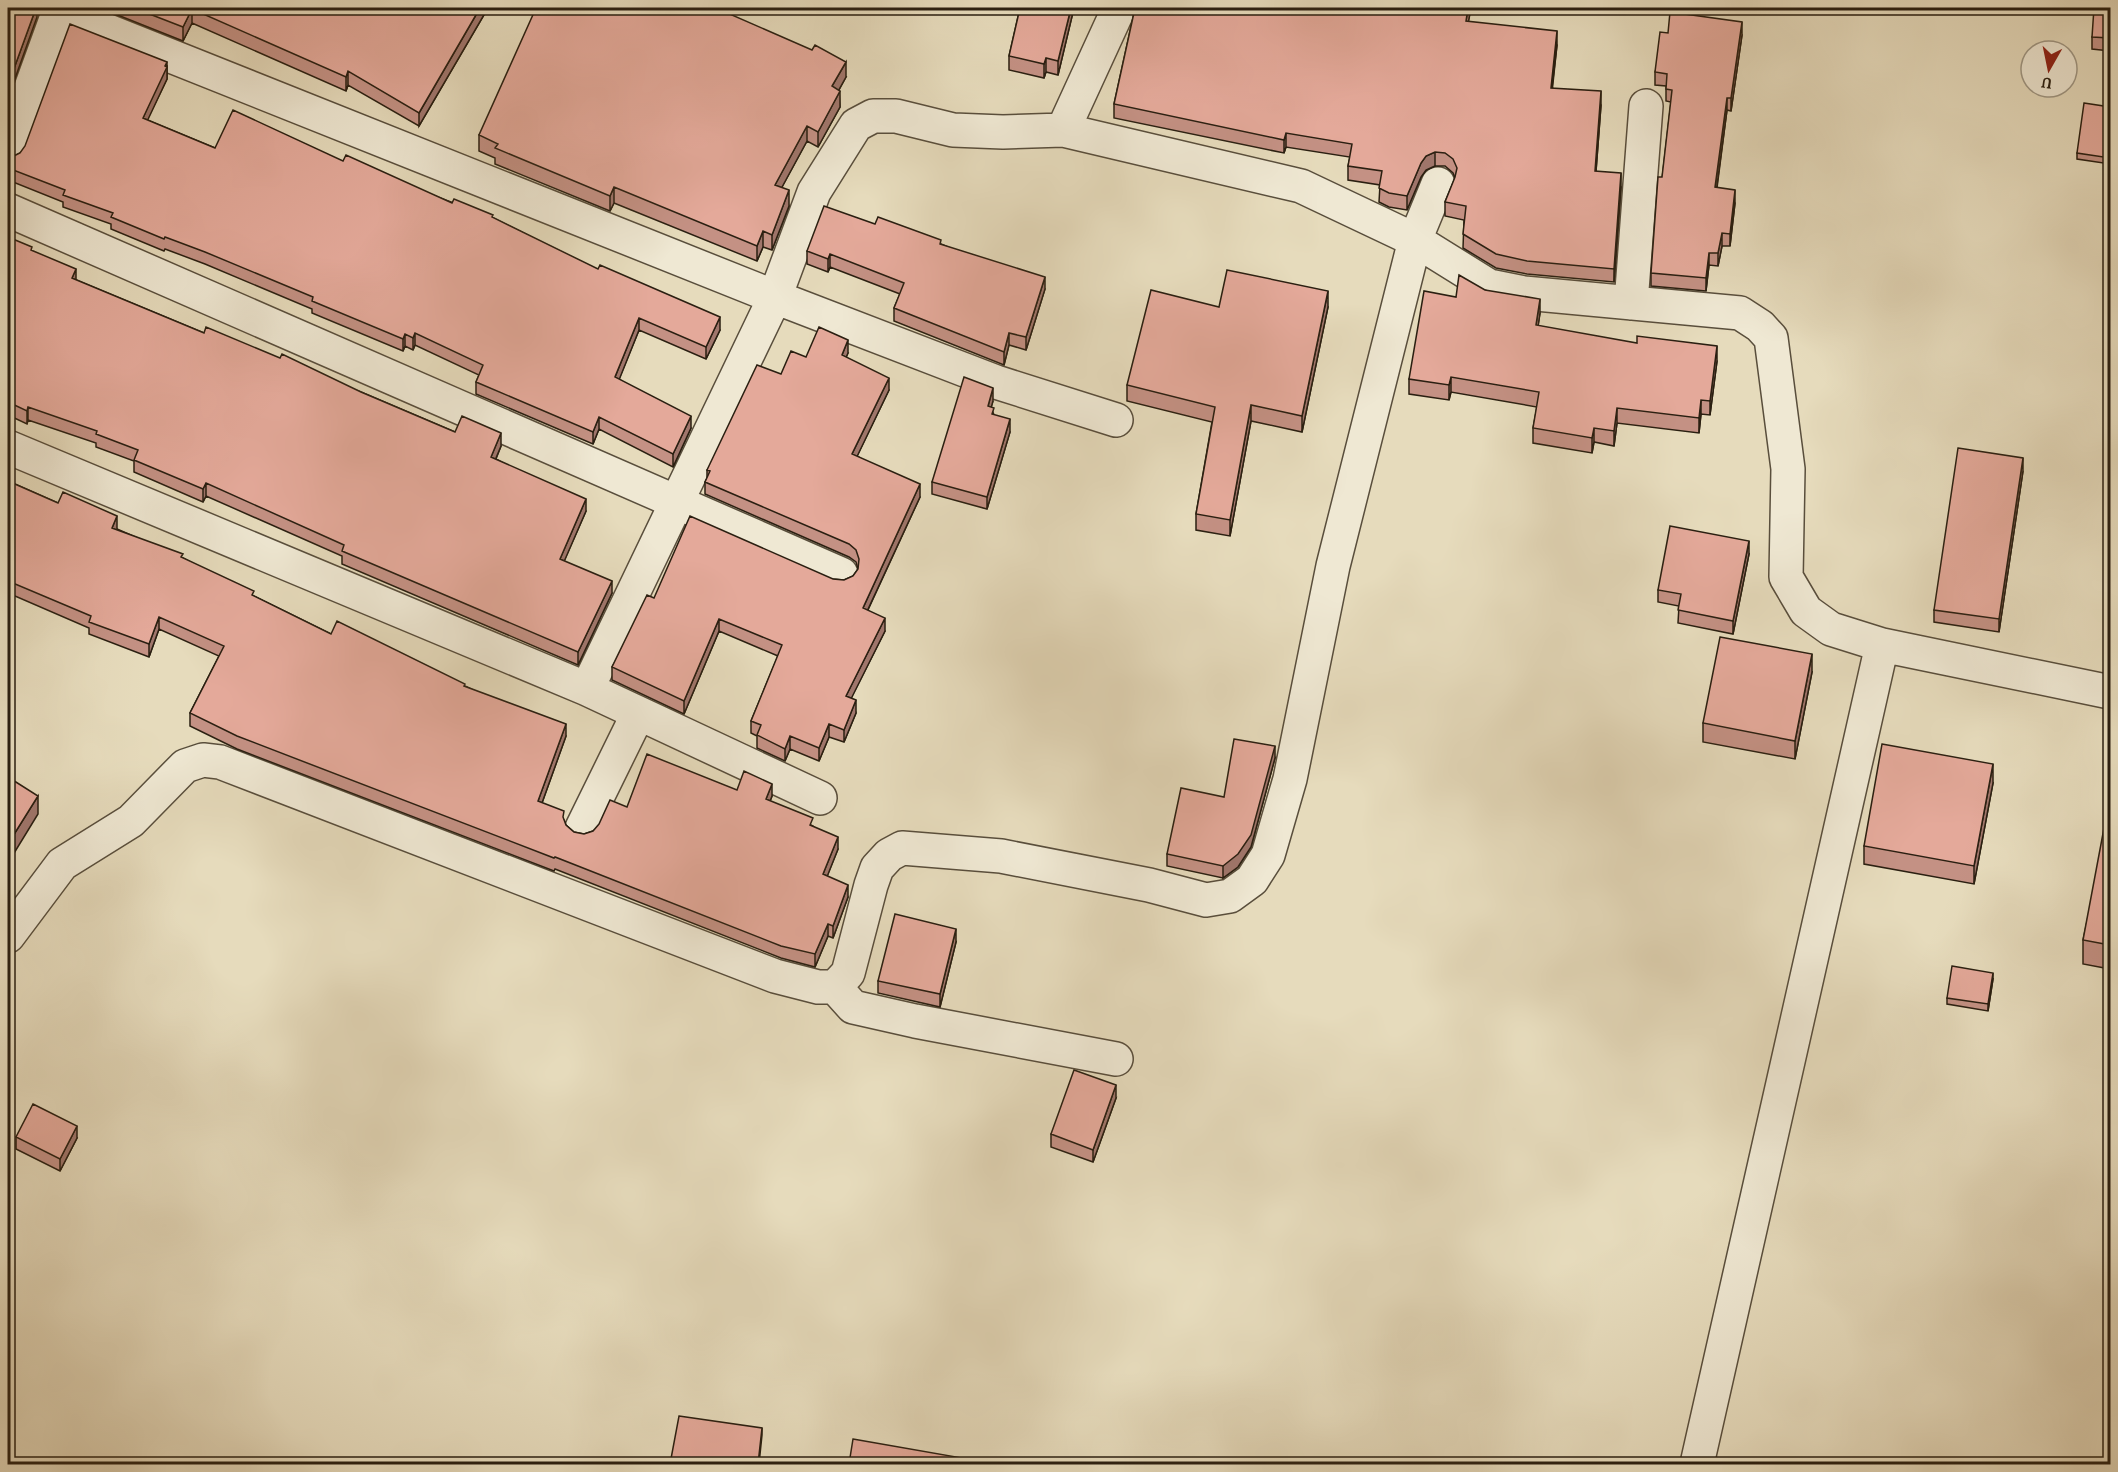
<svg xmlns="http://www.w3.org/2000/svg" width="2118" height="1472" viewBox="0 0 2118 1472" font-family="Alegreya,serif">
  <rect width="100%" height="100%" fill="#e6dbbc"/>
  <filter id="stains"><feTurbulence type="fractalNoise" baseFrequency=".00333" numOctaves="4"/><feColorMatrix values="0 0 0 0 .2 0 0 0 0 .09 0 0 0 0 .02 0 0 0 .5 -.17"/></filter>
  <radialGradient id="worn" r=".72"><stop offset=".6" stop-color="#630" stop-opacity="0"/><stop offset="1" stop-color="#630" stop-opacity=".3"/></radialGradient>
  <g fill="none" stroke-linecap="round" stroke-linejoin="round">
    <!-- minor casing -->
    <g stroke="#594e3c" stroke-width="36">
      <path id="minor" d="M58 11 775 297 996 382 1116 420
        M1063 130 1119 8
        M8 151 60 8
        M8 210 841 574
        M1631 303 1646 106
        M8 447 587 689 820 798
        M587 689 775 297 814 192 856 125 873 116H896L953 130 1003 132 1063 130 1301 186 1415 240 1489 286 1524 293 1740 313 1760 326 1771 338 1788 469 1786 577 1806 611 1831 629 1882 645 2110 692
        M582 828 638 714
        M8 936 62 864 131 821 185 766 203 760 220 762 775 976 818 987H835L848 973 871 885 877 868 889 855 902 848 1001 856 1149 885 1206 900 1230 896 1252 880 1268 855 1290 779 1333 566 1415 240 1438 184
        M835 987 853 1007 915 1021 1116 1059
        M1697 1464 1882 645"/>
    </g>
    <!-- minor -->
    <use href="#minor" stroke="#efe8d3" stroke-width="33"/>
  </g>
  <!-- wall -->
  <path fill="#c49184" stroke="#2a1f11" stroke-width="1.5" d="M100 8H488L419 126 348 85 346 91 192 23 183 41Z
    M1020 8H1074L1058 75 1046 72 1044 78 1009 70V56Z
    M1135 8H1471L1468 22 1557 45 1552 88 1601 105 1596 171 1621 187 1614 282 1527 274 1496 268 1463 248 1464 220 1445 216V202L1455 178 1453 173 1445 166H1435L1426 170 1421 177 1407 210 1389 207 1379 202 1380 185 1348 180V166L1350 157 1286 147 1284 153 1114 118V104Z
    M2110 8V51L2092 49V37Z
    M1668 33 1742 35 1731 111 1727 110 1717 188 1735 203 1730 246H1722L1718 266 1709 265 1706 291 1651 286V273L1671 102 1666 101V86L1655 85V72Z
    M167 66V79L147 120 215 148 343 161 493 218 720 330 706 359 639 330 619 379 691 428 673 467 599 429 593 444 476 394V382L479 375 415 345 413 350 405 346 403 351 312 313V309L205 264 165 249 164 251 111 229V224L63 207V202L8 180V157H12L20 153Z
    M846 77 839 90 840 107 818 147 807 141 782 187 789 206 772 250 763 247 757 261 614 203 610 211 495 164V158L479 151V135Z
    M2110 107V164L2077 159V153Z
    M875 224 941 244 1045 289 1026 350 1009 345 1004 365 894 321V308L900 294 830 267 828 272 807 264V251Z
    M8 237 32 251 76 280 204 333 361 392 455 432 501 446 496 459 586 511 564 561 612 593 578 665 342 564V556L206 496 203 502 134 472V461L96 447V443L28 420 27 424 8 415Z
    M1485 290 1540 313 1538 326 1717 361 1710 415 1701 414 1699 433 1617 423 1614 446 1594 442 1592 453 1533 443V428L1537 407 1451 392 1449 400 1409 394V379L1456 297Z
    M1219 307H1328L1302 432 1251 421 1230 536 1196 530V514L1212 422 1127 401V385Z
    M848 353 846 357 889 390 857 456 920 497 868 610 885 631 851 698 856 713 844 742 829 737 819 761 790 749 785 761 757 748V736L751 733V721L778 656 719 631 684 714 612 680V667L654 598 833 579 844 580 853 576 858 569 856 562 849 557 705 494V482L707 478V470L806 357Z
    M993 401 991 407 994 415 1010 432 987 509 932 494V482Z
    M2023 471 1999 632 1934 622V610Z
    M8 481 183 558 254 596 331 634 465 686 566 736 542 803 564 820 566 825 574 832 584 834 593 831 627 807 737 790 772 796 770 801 813 826 838 849 827 876 848 897 833 938 828 936 815 967 781 958 555 869 554 871 237 749 190 726V713L219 656 159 629 149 657 89 634V628L8 593Z
    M1749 554 1733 634 1678 623 1679 606 1658 602V590Z
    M1812 672 1795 759 1703 742V723Z
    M1275 758 1251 847 1238 867 1223 878 1167 866V854L1224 797Z
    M1993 783 1974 884 1864 864V846Z
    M2110 813V969L2083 964V940Z
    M956 942 940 1007 878 993V981Z
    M1993 979 1988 1011 1947 1004V998Z
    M1116 1098 1093 1162 1051 1147V1134Z
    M16 1137 77 1138 60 1171 16 1149Z"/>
  <!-- shaded-wall -->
  <path fill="#a0766c" stroke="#2a1f11" stroke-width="1.5" d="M36 8H37V17L8 98V85Z
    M480 8H488L419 126V113Z
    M1071 8H1074L1058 75V61Z
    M1468 8H1471L1466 35V21Z
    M192 9V23L183 41V27Z
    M1742 22V35L1731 111V98Z
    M1557 31V45L1551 102V88Z
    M1046 58V72L1044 78V64Z
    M167 62V79L143 130V118Z
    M846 62V77L832 102V86Z
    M348 71V85L346 91V77Z
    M840 91V107L818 147V132Z
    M1601 91V105L1595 185V171Z
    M1727 98V110L1715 200V187Z
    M807 126V141L775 200V185Z
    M1286 133V147L1284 153V140Z
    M1435 152V166L1426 170 1421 177 1407 210V196L1421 163 1426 156Z
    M1621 173V187L1614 282V269Z
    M614 187V203L610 211V196Z
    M789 190V206L772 250V235Z
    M1735 190V203L1730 246V234Z
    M763 231V247L757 261V246Z
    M1722 233V246L1718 266V253Z
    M1709 253V265L1706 291V278Z
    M830 254V267L828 272V259Z
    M76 269V282L72 278Z
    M1045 277V289L1026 350V337Z
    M1328 291V307L1302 432V416Z
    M1540 299V313L1536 340V325Z
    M720 317V330L706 359V347Z
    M639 318V330L615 390V377Z
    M415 333V345L413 350V338Z
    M1009 333V345L1004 365V352Z
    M405 334V346L403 351V339Z
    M848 340V353L842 367V355Z
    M1717 346V361L1710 415V401Z
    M1451 377V392L1449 400V385Z
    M889 378V390L852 467V454Z
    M993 388V401L988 419V406Z
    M1701 400V414L1699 433V418Z
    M1251 405V421L1230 536V520Z
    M28 407V420L27 424V411Z
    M1617 408V423L1614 446V431Z
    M691 416V428L673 467V454Z
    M599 417V429L593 444V432Z
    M1010 419V432L987 509V497Z
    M1594 428V442L1592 453V438Z
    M501 433V446L491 470V457Z
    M2023 458V471L1999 632V619Z
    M206 483V496L203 502V489Z
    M920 484V497L863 620V608Z
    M586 499V511L560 571V559Z
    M117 516V529L112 541V528Z
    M1749 541V554L1733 634V621Z
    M612 581V593L578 665V652Z
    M159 617V629L149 657V644Z
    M885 618V631L846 709V696Z
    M719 619V631L684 714V701Z
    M1812 654V672L1795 759V741Z
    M856 700V713L844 742V730Z
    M566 724V736L538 814V801Z
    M829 724V737L819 761V748Z
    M790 736V749L785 761V749Z
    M1275 746V758L1251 847 1238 867 1223 878V866Z
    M1993 764V783L1974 884V866Z
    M772 784V796L766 812V799Z
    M38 796V814L8 863V844Z
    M838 837V849L823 887V874Z
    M848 885V897L833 938V926Z
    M828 924V936L815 967V954Z
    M956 929V942L940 1007V994Z
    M1993 973V979L1988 1011V1004Z
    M1116 1085V1098L1093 1162V1150Z
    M77 1126V1138L60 1171V1159Z
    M762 1428V1435L759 1464H758Z"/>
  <!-- building -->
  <path fill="#e4a99a" stroke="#2a1f11" stroke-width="1.5" d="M8 8H36L8 85Z
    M134 8H480L419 113 348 71 346 77 192 9 183 27Z
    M536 8H716L812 50 815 45 846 62 832 86 840 91 818 132 807 126 775 185 789 190 772 235 763 231 757 246 614 187 610 196 495 148 498 144 479 135Z
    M1020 8H1071L1058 61 1046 58 1044 64 1009 56Z
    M1135 8H1468L1466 21 1557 31 1551 88 1601 91 1595 171 1621 173 1614 269 1527 261 1496 254 1463 234 1466 206 1445 202 1455 177 1457 168 1453 159 1445 153 1435 152 1426 156 1421 163 1407 196 1389 193 1379 188 1382 171 1348 166 1352 144 1286 133 1284 140 1114 104Z
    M2094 8H2110V38L2092 37Z
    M1670 12 1742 22 1731 98H1727L1715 187 1735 190 1730 234 1722 233 1718 253H1709L1706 278 1651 273 1658 177H1662L1672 90 1666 89 1667 74 1655 72 1660 32 1668 33Z
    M70 24 167 62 165 66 167 67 143 118 215 148 233 110 343 161 346 155 452 203 454 199 493 215 492 217 598 269 600 265 720 317 706 347 639 318 615 377 691 416 673 454 599 417 593 432 476 382 483 365 415 333 413 338 405 334 403 339 312 301 313 297 205 252 165 237 164 239 111 217 113 213 63 195 65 190 8 168V157H12L20 153 25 146Z
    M2084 103 2110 107V158L2077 153Z
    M824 206 875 224 878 217 941 240 940 244 1045 277 1026 337 1009 333 1004 352 894 308 904 283 830 254 828 259 807 251Z
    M8 237 32 247 31 250 76 269 72 278 204 333 206 327 280 358 282 354 361 392 455 432 462 416 501 433 491 457 586 499 560 559 612 581 578 652 342 551 344 545 206 483 203 489 134 460 138 450 96 434 97 431 28 407 27 411 8 402Z
    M1227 270 1328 291 1302 416 1251 405 1230 520 1196 514 1215 407 1127 385 1151 290 1219 307Z
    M1459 275 1485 290 1540 299 1536 325 1637 343V336L1717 346 1710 401 1701 400 1699 418 1617 408 1614 431 1594 428 1592 438 1533 428 1539 392 1451 377 1449 385 1409 379 1424 291 1456 297Z
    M819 327 848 340 842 355 889 378 852 454 920 484 863 608 885 618 846 696 856 700 844 730 829 724 819 748 790 736 785 749 757 735 761 725 751 721 782 645 719 619 684 701 612 667 647 595 654 598 690 516 833 579 844 580 853 576 858 569 859 559 856 550 849 544 705 482 710 471 707 470 757 365 781 374 791 351 806 357Z
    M964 377 993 388 988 406 994 408 992 414 1010 419 987 497 932 482Z
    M1958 448 2023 458 1999 619 1934 610Z
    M8 481 58 503 63 492 117 516 112 528 183 554 181 557 254 591 252 595 331 634 337 621 465 684 464 686 566 724 538 801 564 811 563 817 566 825 574 832 584 834 593 831 599 824 610 800 627 807 647 754 737 790 744 771 772 784 766 799 813 818 810 825 838 837 823 874 848 885 833 926 828 924 815 954 781 946 555 857 554 858 237 736 190 713 224 646 159 617 149 644 89 622 91 616 8 581Z
    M1670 526 1749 541 1733 621 1678 610 1681 594 1658 590Z
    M1720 637 1812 654 1795 741 1703 723Z
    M1234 739 1275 746 1251 835 1238 854 1223 866 1167 854 1181 788 1224 797Z
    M1882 744 1993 764 1974 866 1864 846Z
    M8 777 38 796 8 844Z
    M2107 812 2110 813V945L2083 940Z
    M895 914 956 929 940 994 878 981Z
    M1952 966 1993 973 1988 1004 1947 998Z
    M1074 1070 1116 1085 1093 1150 1051 1134Z
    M33 1104 77 1126 60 1159 16 1137Z
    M679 1416 762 1428 758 1464H670Z
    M853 1439 962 1458 961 1464H849Z
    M541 1459 567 1464H540Z"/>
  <!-- margin -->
  <rect width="2118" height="1472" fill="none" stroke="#e6dbbc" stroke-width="30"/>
  <rect x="9" y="9" width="2100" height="1454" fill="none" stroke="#2a1f11" stroke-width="3"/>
  <rect x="15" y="15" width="2088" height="1442" fill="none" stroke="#2a1f11" stroke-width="1.5"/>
  <!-- north arrow -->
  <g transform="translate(2049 69) rotate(189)"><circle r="28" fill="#efe8d3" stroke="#a09885" stroke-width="1.5"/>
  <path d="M0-4.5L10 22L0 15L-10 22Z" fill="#8f2418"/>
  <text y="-9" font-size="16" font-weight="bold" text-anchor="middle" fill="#2a1f11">U</text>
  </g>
  <rect width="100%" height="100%" filter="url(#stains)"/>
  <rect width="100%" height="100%" fill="url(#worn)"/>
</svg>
